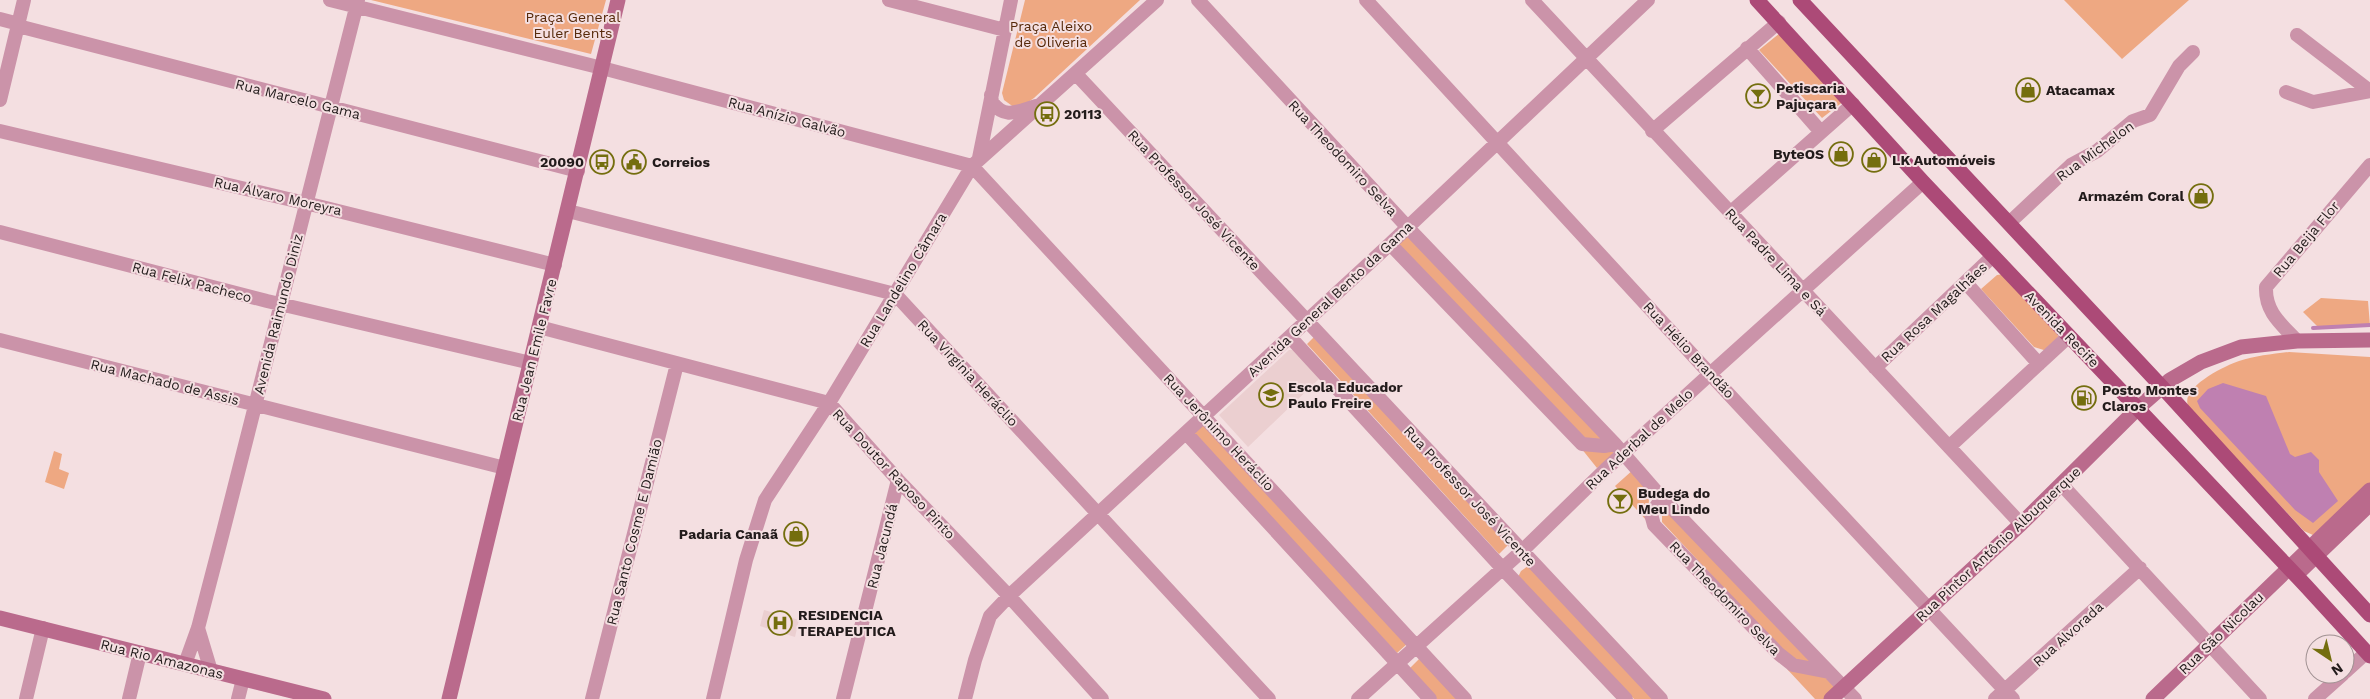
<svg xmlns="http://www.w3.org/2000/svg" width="2370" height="699" viewBox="0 0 2370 699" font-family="'Work Sans',sans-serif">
  <rect width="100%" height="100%" fill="#f4dfe1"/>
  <!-- built -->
  <path fill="#ebcfd0" d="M1289 350H1294L1319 379 1248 447 1219 415Z
    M764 610 799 620 795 637 760 626Z"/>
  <!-- green -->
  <path fill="#eea882" d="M371 0H606L591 54Z
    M1025 0H1140L1034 98 1021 107 1015 108 1004 100 1002 93Z
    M2064 0H2189L2122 59Z
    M1780 33 1844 101 1822 118 1759 50Z
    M1409 233 1613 443 1582 442 1395 246Z
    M2004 274 2057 330 2058 337 2047 351 2034 347 1981 289 1997 275Z
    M2321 298 2368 301 2370 326 2320 329 2303 312Z
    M1314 337 1510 543 1499 554 1307 344Z
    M2289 352 2370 357V484L2313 535 2304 531 2191 410C2173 391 2224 366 2239 361 2255 356 2272 354 2289 352Z
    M1202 421 1408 643 1397 653 1189 435Z
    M1581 448 1612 449 1614 455 1597 468Z
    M54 451 62 454 59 469 69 473 64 489 45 482Z
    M1634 469 1650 489 1647 521 1615 486Z
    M1668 510 1822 666 1790 659 1662 522V511Z
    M1528 566 1656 699H1634L1518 577 1521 571Z
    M1423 655 1463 699H1437L1409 669Z
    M1787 669 1833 678 1841 687 1827 699H1815Z"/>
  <!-- water -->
  <path fill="#bf80b1" d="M2223 383 2266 396 2290 454 2295 457 2311 452 2319 460V472L2338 501 2313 523 2295 510 2200 408 2197 401 2208 389Z"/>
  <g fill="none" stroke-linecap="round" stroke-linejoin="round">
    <!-- stream -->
    <path stroke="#bf80b1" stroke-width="4" d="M2313 328 2370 325"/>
    <!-- street -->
    <path stroke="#cb93a9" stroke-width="14" d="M330 0 602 68 972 166
      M889 0 1005 30
      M1198 0 1412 232 1615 444 1662 498 1855 699
      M1366 0 1710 374 2013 699
      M1532 0 2021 524
      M0 19 19 24
      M18 26 578 171
      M2297 35 2370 91
      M1747 48 1821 132
      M1076 74 1661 699
      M2286 92 2313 102 2370 91
      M991 95 992 102C1005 120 1018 111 1036 106
      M0 100 24 0
      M0 131 322 207 555 265
      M1652 131 1779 22
      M979 158 1011 0
      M972 166 1465 699
      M568 211 895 294 1269 699
      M1730 213 1853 104
      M2009 223 2071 165 2097 151 2133 121 2150 115 2179 66 2193 52
      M0 232 267 301 531 363
      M1390 244 1582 444 1604 446 1615 444
      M1966 283 2039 364
      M539 327 829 403 898 480 1009 596 1102 699
      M1290 337 1503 569 1626 699
      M0 340 505 468
      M2297 341C2281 324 2265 312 2266 287L2370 165
      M1875 368 1993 256
      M1186 433 1430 699
      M1950 446 2069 336
      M2062 485 2260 699
      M1662 498 1651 514 1654 525 1779 654 1793 665 1829 672
      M198 628 211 671
      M185 664 198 628 223 532 358 0
      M2345 672 2367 652
      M26 699 43 628
      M129 699 140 653
      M238 699 243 679
      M592 699 677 364
      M713 699 746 560 765 500 829 403 972 166 1157 0
      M843 699 898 480
      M965 699 975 660 990 616 1009 596 1390 244 1648 0
      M1358 699 1522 551 1606 469 1710 374 1923 182
      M1995 699 2140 568
      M2315 699 2343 674"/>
    <!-- secondary -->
    <path stroke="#ba6a8c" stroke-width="15" d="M2296 575 2370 504
      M0 618 324 699
      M449 699 618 0
      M1831 699 2021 524 2138 408 2170 380 2201 362 2241 347 2297 341 2370 340
      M2153 699 2370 490"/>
    <!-- primary -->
    <path stroke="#ac4a77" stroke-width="15" d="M1757 0 1923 182 2306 586 2370 656
      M1800 0 2162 387 2370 615"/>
  </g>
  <!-- icons -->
  <defs>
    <g id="shop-ring" transform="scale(1.25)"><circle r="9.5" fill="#f4dfe1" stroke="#746e0e" stroke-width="1.5"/><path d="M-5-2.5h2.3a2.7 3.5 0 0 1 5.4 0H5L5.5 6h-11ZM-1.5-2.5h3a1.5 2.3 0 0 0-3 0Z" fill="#746e0e"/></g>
    <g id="bar-ring" transform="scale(1.25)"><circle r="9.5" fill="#f4dfe1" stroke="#746e0e" stroke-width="1.5"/><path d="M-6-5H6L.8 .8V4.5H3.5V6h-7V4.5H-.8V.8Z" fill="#746e0e"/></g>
    <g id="bus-ring" transform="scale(1.25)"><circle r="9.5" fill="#f4dfe1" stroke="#746e0e" stroke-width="1.5"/><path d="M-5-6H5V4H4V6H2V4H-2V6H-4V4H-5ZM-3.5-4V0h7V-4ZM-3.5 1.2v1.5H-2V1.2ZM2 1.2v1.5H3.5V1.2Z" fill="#746e0e"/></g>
    <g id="civic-ring" transform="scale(1.25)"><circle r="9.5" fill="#f4dfe1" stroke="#746e0e" stroke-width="1.5"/><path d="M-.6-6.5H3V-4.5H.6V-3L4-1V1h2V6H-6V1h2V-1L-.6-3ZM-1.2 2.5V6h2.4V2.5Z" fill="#746e0e"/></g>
    <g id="school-ring" transform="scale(1.25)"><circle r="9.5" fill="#f4dfe1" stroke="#746e0e" stroke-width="1.5"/><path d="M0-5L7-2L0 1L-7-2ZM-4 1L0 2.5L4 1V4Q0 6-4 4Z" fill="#746e0e"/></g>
    <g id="fuel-ring" transform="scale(1.25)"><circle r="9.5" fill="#f4dfe1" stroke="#746e0e" stroke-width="1.5"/><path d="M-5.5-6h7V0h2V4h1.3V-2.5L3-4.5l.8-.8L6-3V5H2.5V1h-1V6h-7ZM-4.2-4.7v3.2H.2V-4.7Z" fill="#746e0e"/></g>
    <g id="hospital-ring" transform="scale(1.25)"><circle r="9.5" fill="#f4dfe1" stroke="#746e0e" stroke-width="1.5"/><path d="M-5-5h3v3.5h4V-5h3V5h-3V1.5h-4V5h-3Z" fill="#746e0e"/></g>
  </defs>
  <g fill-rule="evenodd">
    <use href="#shop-ring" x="2028" y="90"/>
    <use href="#bar-ring" x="1758" y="96"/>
    <use href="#bus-ring" x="1047" y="114"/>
    <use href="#shop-ring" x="1841" y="154"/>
    <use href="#shop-ring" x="1874" y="160"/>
    <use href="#bus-ring" x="602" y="162"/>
    <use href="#civic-ring" x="634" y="162"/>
    <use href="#shop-ring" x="2201" y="196"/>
    <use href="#school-ring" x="1271" y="395"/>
    <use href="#fuel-ring" x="2084" y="398"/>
    <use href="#bar-ring" x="1620" y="501"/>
    <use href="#shop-ring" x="796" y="534"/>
    <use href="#hospital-ring" x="780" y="623"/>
  </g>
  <g text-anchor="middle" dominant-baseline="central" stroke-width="4" stroke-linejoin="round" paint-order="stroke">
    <!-- park labels -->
    <g font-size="14" fill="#56290a" stroke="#f4dfe1">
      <text x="573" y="17">Praça General<tspan x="573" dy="16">Euler Bents</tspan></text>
      <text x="1051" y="26">Praça Aleixo<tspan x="1051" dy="16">de Oliveria</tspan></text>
    </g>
    <!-- poi labels -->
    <g font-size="14" font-weight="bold" fill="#221b1b" stroke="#f4dfe1" text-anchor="start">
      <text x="1776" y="88">Petiscaria<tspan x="1776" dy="16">Pajuçara</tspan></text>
      <text x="2046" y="90">Atacamax</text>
      <text x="1064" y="114">20113</text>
      <text x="1824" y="154" text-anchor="end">ByteOS</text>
      <text x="1892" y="160">LK Automóveis</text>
      <text x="584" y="162" text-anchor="end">20090</text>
      <text x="652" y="162">Correios</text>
      <text x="2184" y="196" text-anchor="end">Armazém Coral</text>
      <text x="1288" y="387">Escola Educador<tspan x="1288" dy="16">Paulo Freire</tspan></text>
      <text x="2102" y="390">Posto Montes<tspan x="2102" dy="16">Claros</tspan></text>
      <text x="1638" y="493">Budega do<tspan x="1638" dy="16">Meu Lindo</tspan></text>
      <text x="778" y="534" text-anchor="end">Padaria Canaã</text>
      <text x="798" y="615">RESIDENCIA<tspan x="798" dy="16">TERAPEUTICA</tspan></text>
    </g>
    <!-- street labels -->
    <g font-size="14" fill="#221b1b" stroke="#f4dfe1">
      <text transform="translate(298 99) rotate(14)">Rua Marcelo Gama</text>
      <text transform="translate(787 117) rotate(15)">Rua Anízio Galvão</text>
      <text transform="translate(2095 151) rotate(-36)">Rua Michelon</text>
      <text transform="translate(1343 158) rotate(47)">Rua Theodomiro Selva</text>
      <text transform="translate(278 196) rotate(13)">Rua Álvaro Moreyra</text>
      <text transform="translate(1194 200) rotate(47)">Rua Professor José Vicente</text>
      <text transform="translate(2306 239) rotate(-50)">Rua Beija Flor</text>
      <text transform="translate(1776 262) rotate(47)">Rua Padre Lima e Sá</text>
      <text transform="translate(903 280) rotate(-59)">Rua Landelino Câmara</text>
      <text transform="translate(192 282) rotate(15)">Rua Felix Pacheco</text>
      <text transform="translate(1330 299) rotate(-43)">Avenida General Bento da Gama</text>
      <text transform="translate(1934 312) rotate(-43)">Rua Rosa Magalhães</text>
      <text transform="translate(278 314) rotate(-76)">Avenida Raimundo Diniz</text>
      <text transform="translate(2062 329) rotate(46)">Avenida Recife</text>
      <text transform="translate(534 350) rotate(-76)">Rua Jean Emile Favre</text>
      <text transform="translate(1689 350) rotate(47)">Rua Hélio Brandão</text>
      <text transform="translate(968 373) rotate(47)">Rua Virgínia Heráclio</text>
      <text transform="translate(165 382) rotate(14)">Rua Machado de Assis</text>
      <text transform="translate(1219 432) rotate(47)">Rua Jerônimo Heráclio</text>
      <text transform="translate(1639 439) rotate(-43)">Rua Aderbal de Melo</text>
      <text transform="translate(894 474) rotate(47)">Rua Doutor Raposo Pinto</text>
      <text transform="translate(1470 496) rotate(47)">Rua Professor José Vicente</text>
      <text transform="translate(634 532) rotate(-76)">Rua Santo Cosme E Damião</text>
      <text transform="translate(1998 544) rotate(-43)">Rua Pintor Antônio Albuquerque</text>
      <text transform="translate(882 546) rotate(-76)">Rua Jacundá</text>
      <text transform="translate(1725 598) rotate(46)">Rua Theodomiro Selva</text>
      <text transform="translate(2221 633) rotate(-44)">Rua São Nicolau</text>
      <text transform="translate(2068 634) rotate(-42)">Rua Alvorada</text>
      <text transform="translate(162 659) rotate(14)">Rua Rio Amazonas</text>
    </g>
  </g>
  <!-- north arrow -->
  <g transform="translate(2330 659) rotate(145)"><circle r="24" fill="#f4dfe1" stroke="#a09192"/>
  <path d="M0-4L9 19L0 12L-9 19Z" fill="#746e0e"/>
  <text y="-8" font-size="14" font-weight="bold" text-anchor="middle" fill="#221b1b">N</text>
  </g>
</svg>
